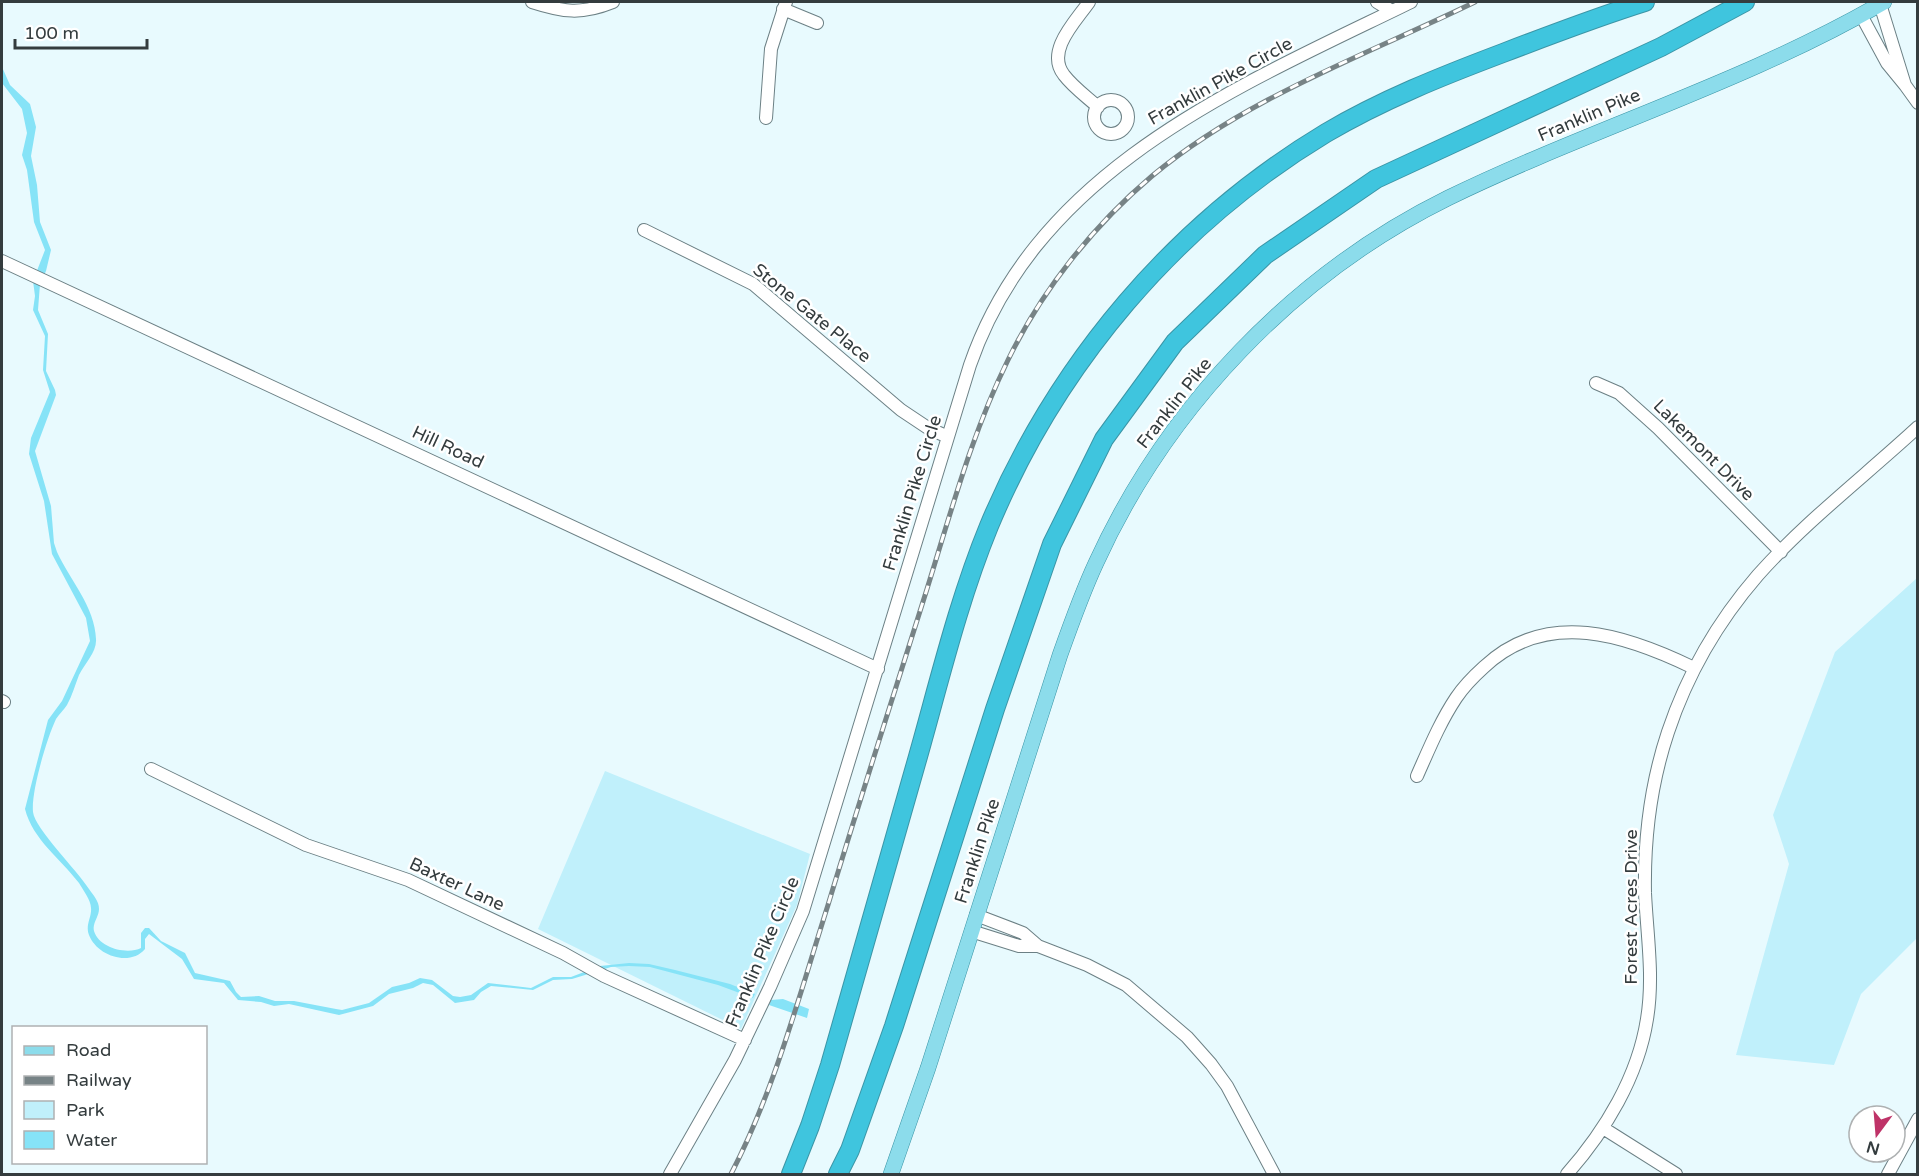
<svg xmlns="http://www.w3.org/2000/svg" width="1919" height="1176" viewBox="0 0 1919 1176" font-family="'Varela Round',sans-serif">
  <rect width="100%" height="100%" fill="#e8fafe"/>
  <!-- green -->
  <path fill="#c0f0fb" d="M1917 578V938L1861 994 1834 1065 1736 1055 1789 864 1773 815 1835 652Z
    M605 771 810 854 797 905 741 1029 538 929Z"/>
  <!-- water -->
  <path fill="#86e3f7" d="M2 67 10 85 30 104 36 127 31 156 37 185 40 222 51 250 46 271 40 284 38 310 48 334 46 371 55 390 56 395 35 451 51 506 54 543 57 552C70 580 95 607 96 639 97 652 85 663 79 675 75 685 72 696 67 705 64 710 59 714 56 719 47 738 31 791 33 812 35 829 77 870 89 889 93 895 99 901 99 909 99 917 92 923 94 931 99 948 127 955 141 948V933L145 928H149L161 941 185 953 195 973 230 981 236 992 241 997 259 996 275 1001H294L336 1009 342 1010 369 1003 392 987 409 983 420 978 432 980 453 996 460 997 471 995 488 983 531 988 553 977H571L600 966 629 963 649 964 675 970 730 984 755 994 753 998 718 985 650 967 629 966 611 967 572 979 553 980 533 990 491 986 481 992 474 1000 455 1003 433 985 423 983 413 988 389 994 373 1006 339 1015 289 1004 274 1006 261 1002 238 1000 224 983 194 979 182 959 149 934 145 939V949C130 967 97 956 89 935 85 925 92 917 91 908 91 900 83 890 79 883 60 858 33 840 25 809L48 720 62 701 90 641 86 618 52 554 44 501 29 454 31 438 50 392 43 370 45 336 33 310 35 296 33 281 45 250 34 222 27 170 22 155 27 133 22 109 2 83Z
    M783 999 809 1009 807 1018 769 1005 771 1000Z"/>
  <g fill="none" stroke-linecap="round" stroke-linejoin="round">
    <!-- minor casing -->
    <g stroke="#6c8085" stroke-width="14">
      <path id="minor" d="M532 2C563 12 581 15 613 2
        M1089 2C1076 21 1045 51 1064 75 1073 87 1087 97 1098 107
        M1377 2 1392 11
        M783 9 817 23
        M1861 15 1887 63 1905 85 1880 4
        M1905 85 1918 103
        M1094 117a17 17 0 1 1 34 0a17 17 0 1 1-34 0Z
        M766 118 771 49 786 2
        M644 230 753 284 901 410 928 428 948 437
        M2 261 878 669
        M1596 383 1619 393 1658 428 1781 552
        M2 701 4 702
        M151 769 306 845 408 880 563 953 604 976 745 1040
        M1417 776C1429 749 1440 722 1456 698 1464 686 1474 676 1484 667 1547 608 1626 635 1694 668
        M971 931 1019 946H1038L1023 933 976 915
        M1038 946 1087 965 1126 985 1187 1037 1211 1064 1227 1086 1274 1174
        M1603 1128 1676 1174
        M670 1174 735 1060 770 987 803 911 970 365C1038 168 1239 86 1411 2
        M1567 1174C1605 1131 1638 1077 1647 1019 1654 977 1647 935 1645 893 1644 839 1651 783 1668 732 1687 675 1719 620 1758 575 1806 521 1865 476 1918 427
        M1888 1174 1918 1119"/>
    </g>
    <!-- major casing -->
    <g stroke="#3b95a6" stroke-width="16">
      <path id="major" d="M891 1174 928 1068 1060 655C1071 624 1082 593 1096 563 1167 407 1294 274 1448 198 1592 128 1746 82 1884 2"/>
    </g>
    <!-- highway casing -->
    <g stroke="#3b95a6" stroke-width="20">
      <path id="highway" d="M791 1174 810 1126 830 1065C858 966 887 867 915 767 938 687 957 604 989 526 1057 363 1175 224 1326 133 1382 100 1442 76 1503 53 1550 35 1597 17 1645 2
        M838 1174 850 1150 894 1026 995 709 1052 544 1104 439 1175 342 1265 255 1376 179 1661 47 1745 2"/>
    </g>
    <!-- minor -->
    <use href="#minor" stroke="#fff" stroke-width="12"/>
    <!-- major -->
    <use href="#major" stroke="#8cdceb" stroke-width="15"/>
    <!-- highway -->
    <use href="#highway" stroke="#3fc5de" stroke-width="18"/>
    <!-- rail casing -->
    <g stroke="#778386" stroke-width="5">
      <path id="rail" d="M731 1174C775 1089 799 996 828 905 860 799 894 694 927 589 951 512 972 433 1008 360 1042 290 1093 226 1152 176 1247 97 1366 55 1475 2"/>
    </g>
    <!-- rail -->
    <use href="#rail" stroke="#fff" stroke-width="3" stroke-dasharray="9" stroke-linecap="butt"/>
  </g>
  <g text-anchor="middle" dominant-baseline="central" stroke-width="5" stroke-linejoin="round" paint-order="stroke">
    <!-- street labels -->
    <g font-size="18" fill="#343c3e" stroke="#fff">
      <text transform="translate(1220 81) rotate(-29)">Franklin Pike Circle</text>
      <text transform="translate(1589 115) rotate(-23)">Franklin Pike</text>
      <text transform="translate(812 313) rotate(39)">Stone Gate Place</text>
      <text transform="translate(1174 403) rotate(-52)">Franklin Pike</text>
      <text transform="translate(448 447) rotate(25)">Hill Road</text>
      <text transform="translate(1704 450) rotate(45)">Lakemont Drive</text>
      <text transform="translate(912 493) rotate(-73)">Franklin Pike Circle</text>
      <text transform="translate(977 851) rotate(-72)">Franklin Pike</text>
      <text transform="translate(457 884) rotate(25)">Baxter Lane</text>
      <text transform="translate(1631 907) rotate(-90)">Forest Acres Drive</text>
      <text transform="translate(762 952) rotate(-67)">Franklin Pike Circle</text>
    </g>
  </g>
  <!-- border -->
  <rect width="1919" height="1176" fill="none" stroke="#343c3e" stroke-width="6"/>
  <!-- legend -->
  <rect x="12" y="1026" width="195" height="138" fill="#ffffff" stroke="#aeb1b2" stroke-width="1.5"/>
  <rect x="24" y="1046" width="30" height="9" fill="#8cdceb" stroke="#aeb1b2" stroke-width="1.5"/>
  <text x="66" y="1056" font-size="18" fill="#343c3e">Road</text>
  <rect x="24" y="1076" width="30" height="9" fill="#778386" stroke="#aeb1b2" stroke-width="1.5"/>
  <text x="66" y="1086" font-size="18" fill="#343c3e">Railway</text>
  <rect x="24" y="1101" width="30" height="18" fill="#c0f0fb" stroke="#aeb1b2" stroke-width="1.5"/>
  <text x="66" y="1116" font-size="18" fill="#343c3e">Park</text>
  <rect x="24" y="1131" width="30" height="18" fill="#86e3f7" stroke="#aeb1b2" stroke-width="1.5"/>
  <text x="66" y="1146" font-size="18" fill="#343c3e">Water</text>
  <!-- north arrow -->
  <g transform="translate(1877 1134) rotate(196)"><circle r="28" fill="#ffffff" stroke="#aeb1b2" stroke-width="1.5"/>
  <path d="M0-4.5L10 22L0 15L-10 22Z" fill="#bf3368"/>
  <text y="-9" font-size="16" font-weight="bold" text-anchor="middle" fill="#343c3e">N</text>
  </g>
  <!-- scale -->
  <path d="M15 39v9h132v-9" fill="none" stroke="#343c3e" stroke-width="3"/>
  <text x="24" y="39" font-size="18" fill="#343c3e" stroke="#ffffff" stroke-width="4.5" paint-order="stroke">100 m</text>
</svg>
